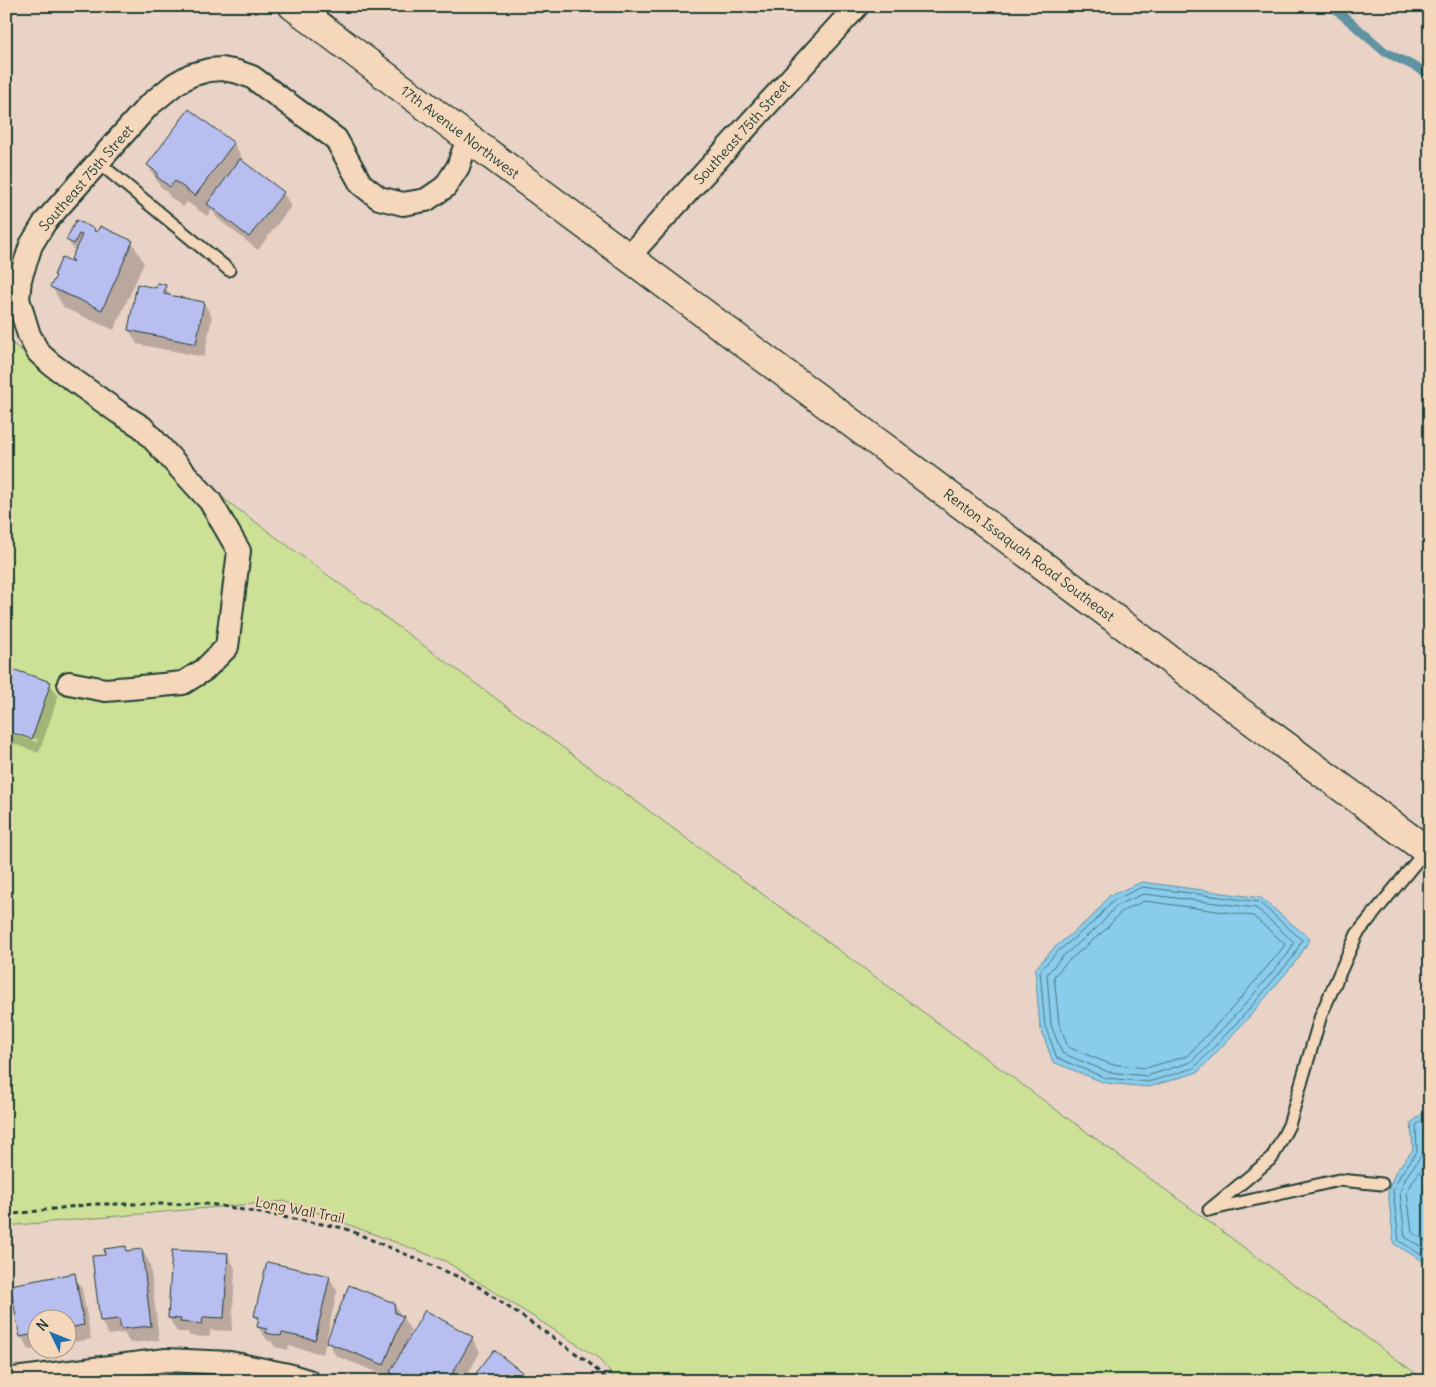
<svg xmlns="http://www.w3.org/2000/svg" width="1436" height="1387" viewBox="0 0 1436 1387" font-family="Delius,sans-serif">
  <rect width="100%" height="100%" fill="#e9d2c6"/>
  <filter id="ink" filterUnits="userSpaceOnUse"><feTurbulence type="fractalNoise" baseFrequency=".02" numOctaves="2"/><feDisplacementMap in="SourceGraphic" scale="10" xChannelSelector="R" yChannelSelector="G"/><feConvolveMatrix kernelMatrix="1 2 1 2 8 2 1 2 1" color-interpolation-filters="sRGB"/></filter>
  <g filter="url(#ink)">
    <!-- green -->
    <path fill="#cce196" stroke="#768f65" d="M6 339 1426 1381H617L597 1357 445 1261 286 1201 6 1226Z"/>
    <!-- water -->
    <path fill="#8accec" stroke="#5f93a2" d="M1142 882 1261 898 1310 939 1297 960 1249 1017 1198 1072 1149 1087 1105 1083 1053 1062 1040 1027 1035 969 1054 948 1093 916 1109 896Z
      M1428 1109 1430 1110V1265L1394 1244 1388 1191 1396 1171 1413 1150 1411 1123Z"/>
    <!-- shadow -->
    <path fill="#0003" d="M189 111 234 144 246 165 283 192 291 206 258 250 217 218 212 210 207 216 187 202 183 207 170 197 166 191 160 186 148 165Z
      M76 221 95 230 97 235 132 242 144 263 114 330 64 308 52 287 56 277 55 275 75 265 72 259 75 252 68 240Z
      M138 285 157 289 165 286 171 297 204 303 212 317 204 357 137 344 129 330Z
      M50 683 58 697 39 753 6 741V732L37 742 38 740 6 729Z
      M125 1248 127 1252 142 1250 150 1264 159 1340 130 1343 124 1333 109 1335 101 1321 94 1258 106 1256Z
      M227 1254 235 1268 232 1331 210 1330V1337L190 1336 188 1332H177L169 1318Z
      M74 1275 82 1289 91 1339 68 1343V1320H38V1349L29 1350 21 1336Z
      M329 1277 337 1291 323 1354 289 1346 288 1350 275 1347 272 1342 267 1340 258 1327 259 1323 255 1316Z
      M6 1301 13 1342 6 1343Z
      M394 1304 411 1331 406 1343 407 1344 472 1338 480 1352 464 1381H396L393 1376 392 1378 336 1356 328 1342Z"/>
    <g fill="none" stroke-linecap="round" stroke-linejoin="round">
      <!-- shore -->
      <path stroke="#4a767e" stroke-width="1" d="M1143 887 1259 902 1302 940 1293 957 1245 1014 1194 1068 1148 1082 1106 1078 1057 1058 1045 1026 1040 971 1057 952 1096 920 1112 901Z
        M1144 894 1256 908 1294 942 1288 954 1240 1010 1191 1062 1147 1076 1108 1072 1062 1053 1051 1025 1047 974 1062 957 1100 925 1116 906Z
        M1145 901 1253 916 1285 944 1282 949 1235 1005 1187 1056 1146 1068 1110 1064 1068 1047 1059 1023 1054 976 1067 962 1105 930 1121 912Z
        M1430 1114 1416 1125 1417 1152 1401 1174 1393 1191 1399 1241 1430 1260
        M1430 1122 1423 1129V1153L1406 1177 1400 1192 1405 1237 1430 1252
        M1430 1158 1413 1181 1407 1193 1412 1232 1430 1244"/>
      <!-- stream -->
      <path stroke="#5f93a2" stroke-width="9" d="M1332 6 1385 52 1430 74"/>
    </g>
    <!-- building -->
    <path fill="#b8bef0" stroke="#1f3d34" d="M189 109 234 143 195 196 175 181 170 187 156 176 158 173 147 165Z
      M240 159 284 192 249 237 207 204Z
      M76 220 95 229 94 231 97 232 100 226 133 241 102 310 50 287 56 276 54 275 62 257 73 262 74 261 71 259 82 235 79 234 74 244 66 240Z
      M157 283 166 285 164 294 204 302 196 344 128 330 137 284 156 288Z
      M6 667 51 682 32 739 6 731Z
      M126 1246V1251L142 1249 151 1326 121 1329 119 1319 100 1321 92 1256 105 1255 104 1249Z
      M172 1250 228 1253 224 1318 203 1317 202 1324 180 1322 181 1319 168 1318Z
      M267 1262 330 1276 315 1340 282 1333 281 1336 266 1333 267 1329 257 1327 259 1317 254 1316Z
      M75 1273 84 1325 68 1328V1320H38V1333L20 1337 10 1285Z
      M349 1285 394 1303 395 1313 403 1316 384 1365 326 1342Z
      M425 1310 473 1337 448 1381H431L424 1377 421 1381H405L390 1372Z
      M494 1350 533 1381H470Z"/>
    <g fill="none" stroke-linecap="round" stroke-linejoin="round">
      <!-- service casing -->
      <g stroke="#1f3d34" stroke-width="15">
        <path id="service" d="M98 162 229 270
          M1213 1209 1339 1180 1382 1184
          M1209 1210 1272 1158 1289 1125 1321 1015 1357 934 1426 850"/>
      </g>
      <!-- minor casing -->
      <g stroke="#1f3d34" stroke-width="26">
        <path id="minor" d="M628 257 857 6
          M69 683 105 690 130 688 183 683 204 670 227 647 239 551 210 501 142 427 118 412 51 364 38 352 29 335 18 299 20 279 31 245 45 222 148 106 175 84 191 75 209 70 222 69 238 72 252 77 336 139 361 184 379 198 403 204 426 200 445 187 458 167 468 138
          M6 1380 166 1360 230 1363 288 1375 308 1381"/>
      </g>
      <!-- secondary casing -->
      <g stroke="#1f3d34" stroke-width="31">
        <path id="secondary" d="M293 6 468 138 1430 853"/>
      </g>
      <!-- path -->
      <path stroke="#1f3d34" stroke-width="3" stroke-dasharray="5 4" stroke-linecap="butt" d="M6 1215 93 1204H210L344 1228 473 1283 587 1361 609 1381"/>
      <!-- service -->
      <use href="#service" stroke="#f5d7bb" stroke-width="11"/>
      <!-- minor -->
      <use href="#minor" stroke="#f5d7bb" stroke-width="22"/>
      <!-- secondary -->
      <use href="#secondary" stroke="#f5d7bb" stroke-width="28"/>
    </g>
  </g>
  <g text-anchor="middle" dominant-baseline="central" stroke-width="4" stroke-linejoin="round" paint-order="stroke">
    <!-- street labels -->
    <g font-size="14" fill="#1f3d34" stroke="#f5d7bb">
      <text transform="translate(460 132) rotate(37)">17th Avenue Northwest</text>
      <text transform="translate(742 132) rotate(-48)">Southeast 75th Street</text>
      <text transform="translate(86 178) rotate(-49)">Southeast 75th Street</text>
      <text transform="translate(1029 555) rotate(37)">Renton Issaquah Road Southeast</text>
      <text transform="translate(300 1210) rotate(11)">Long Wall Trail</text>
    </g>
  </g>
  <!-- margin -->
  <rect width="1436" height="1387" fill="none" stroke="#f5d7bb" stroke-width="25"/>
  <rect x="12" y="12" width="1411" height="1362" fill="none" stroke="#1f3d34" stroke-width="2" filter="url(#ink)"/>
  <!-- north arrow -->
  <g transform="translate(52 1334) rotate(313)"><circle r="24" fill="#f5d7bb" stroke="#9f9985"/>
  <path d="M0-4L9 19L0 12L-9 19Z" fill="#1f6fb2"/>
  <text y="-8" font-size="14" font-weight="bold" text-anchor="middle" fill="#1f3d34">N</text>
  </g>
</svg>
